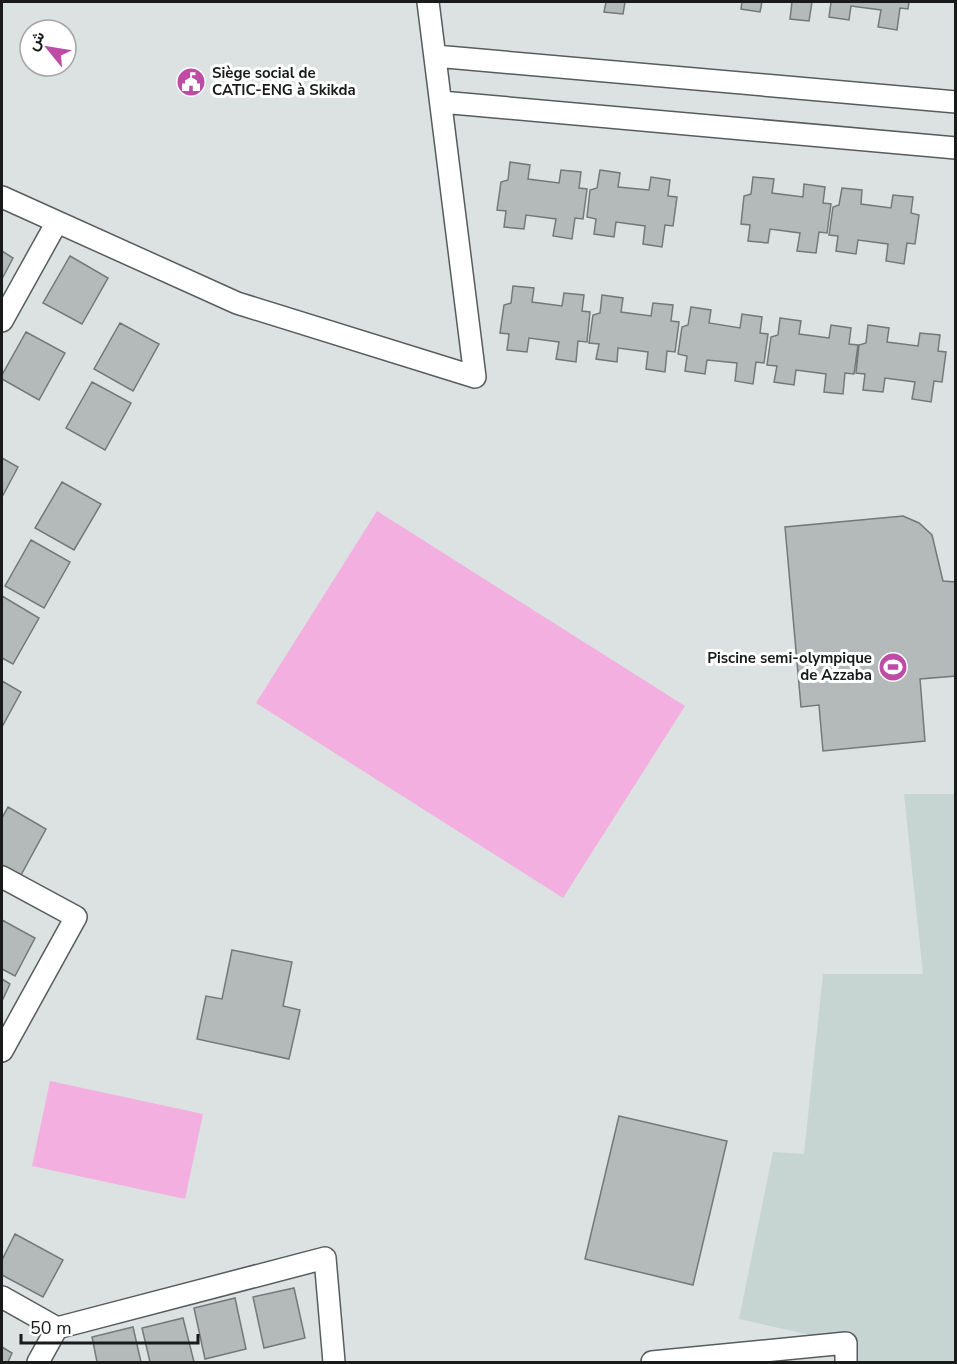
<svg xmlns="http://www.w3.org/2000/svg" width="957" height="1364" viewBox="0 0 957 1364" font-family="'Nunito Sans',Vazirmatn,sans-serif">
  <rect width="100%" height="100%" fill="#dbe2e1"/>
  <!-- built -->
  <path fill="#c6d5d2" d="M904 794H955V1362H846V1343L739 1319 773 1152 804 1154 823 974H923Z"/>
  <!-- green -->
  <path fill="#f4afe1" d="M377 511 685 706 563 898 256 703Z
    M50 1081 203 1114 185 1199 32 1166Z"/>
  <!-- building -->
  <path fill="#b4bab9" stroke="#737977" stroke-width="1.5" d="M606 2H625L623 14 604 12Z
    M742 2H762L760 12 741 9Z
    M792 2H812L809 21 790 19Z
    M829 2H909L908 9 900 8 897 30 878 27 881 10 851 6 849 20 829 17 831 2Z
    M510 162 530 165 528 179 559 183 561 170 581 172 579 188 587 189 583 219 575 218 572 239 553 236 556 219 526 215 524 229 504 227 506 211 497 210 501 182 508 180Z
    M600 170 620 173 618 187 649 190 651 177 670 180 668 196 677 197 673 226 665 225 662 247 643 244 645 226 616 222 614 237 594 234 596 219 587 217 590 190 597 188Z
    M753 177 774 179 772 193 803 197 804 184 825 187 823 203 831 204 827 233 819 232 816 253 797 251 800 233 770 229 768 243 748 241 750 225 741 224 744 196 751 194Z
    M842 188 862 190 861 204 891 208 893 195 913 197 911 213 919 215 915 244 907 243 904 264 886 261 888 244 858 240 856 254 836 251 838 236 829 235 833 207 839 205Z
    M2 251 13 258 2 279Z
    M70 256 108 278 82 324 43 303Z
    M513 286 534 288 532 302 562 306 564 293 584 295 582 311 590 312 587 342 578 341 576 362 556 359 559 342 529 338 527 352 507 350 509 334 500 333 504 305 511 303Z
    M602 295 623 298 621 312 651 316 653 303 673 305 671 321 679 322 675 352 667 351 665 372 646 369 648 352 618 348 617 362 596 359 599 344 589 343 593 315 600 313Z
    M691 307 711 310 709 323 740 328 742 314 762 317 760 333 768 334 764 363 756 362 753 384 735 381 737 363 707 360 705 374 685 371 687 356 678 354 682 327 688 325Z
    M780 318 801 321 799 334 829 338 831 325 851 328 849 344 858 345 854 374 845 373 843 394 824 392 826 374 796 370 794 385 774 382 777 366 767 365 771 337 778 335Z
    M120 323 159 344 133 391 94 369Z
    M868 325 889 328 887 342 918 346 920 333 940 335 938 351 946 352 942 382 934 381 931 402 912 399 915 382 885 378 883 392 863 390 865 374 856 373 859 345 866 343Z
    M26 332 65 353 39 400 2 379V375Z
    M92 382 131 403 105 450 66 428Z
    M2 458 18 467 2 497Z
    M62 482 101 504 74 550 35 528Z
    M903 516 919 523 932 535 943 581 956 582V676L920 679 925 741 823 751 819 705 801 707 785 527Z
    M31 540 70 562 44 608 5 586Z
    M2 596 39 618 13 664 2 658Z
    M2 681 21 692 2 727Z
    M8 807 46 829 21 875 2 865V818Z
    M2 920 35 938 15 976 2 969Z
    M232 950 292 962 283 1006 300 1010 289 1059 197 1039 206 996 222 999Z
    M2 979 10 984 2 1001Z
    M619 1116 727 1141 693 1285 585 1259Z
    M15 1234 63 1260 43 1297 2 1275V1260Z
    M294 1288 305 1338 264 1348 253 1297Z
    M235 1298 246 1349 205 1359 194 1308Z
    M183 1318 194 1362H150L142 1328Z
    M133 1327 141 1362H97L92 1337Z
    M2 1347 12 1353 8 1362H2Z"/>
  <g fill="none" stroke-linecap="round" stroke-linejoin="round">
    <!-- minor casing -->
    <g stroke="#575d5c" stroke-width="24">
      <path id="minor" d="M435 56 956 102
        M441 102 956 148
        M2 197 237 303 475 377 428 2
        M2 321 57 222
        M2 877 76 917 2 1051
        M2 1297 57 1328 38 1362
        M57 1328 325 1258 334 1362
        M652 1362 846 1343V1362"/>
    </g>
    <!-- minor -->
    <use href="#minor" stroke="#fff" stroke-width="21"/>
  </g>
  <!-- icons -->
  <defs>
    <g id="civic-disc" transform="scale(1.5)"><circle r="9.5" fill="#be4ba5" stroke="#fff"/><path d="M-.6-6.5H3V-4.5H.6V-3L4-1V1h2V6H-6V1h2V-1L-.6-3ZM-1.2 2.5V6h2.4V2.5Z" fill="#fff"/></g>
    <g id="stadium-disc" transform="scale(1.5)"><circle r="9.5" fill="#be4ba5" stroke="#fff"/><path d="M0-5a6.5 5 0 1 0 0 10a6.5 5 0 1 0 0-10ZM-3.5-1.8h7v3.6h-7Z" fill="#fff"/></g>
  </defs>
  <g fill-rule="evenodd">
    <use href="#civic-disc" x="191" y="82"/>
    <use href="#stadium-disc" x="893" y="667"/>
  </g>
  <g text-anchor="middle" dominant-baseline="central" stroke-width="6" stroke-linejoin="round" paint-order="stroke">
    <!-- poi labels -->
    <g font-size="15" font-weight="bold" fill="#181b1a" stroke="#fff" text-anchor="start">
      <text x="212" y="73">Siège social de<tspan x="212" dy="17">CATIC-ENG à Skikda</tspan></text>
      <text x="872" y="658" text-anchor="end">Piscine semi-olympique<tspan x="872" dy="17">de Azzaba</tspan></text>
    </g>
  </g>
  <!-- border -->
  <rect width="957" height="1364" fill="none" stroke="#181b1a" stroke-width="6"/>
  <!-- north arrow -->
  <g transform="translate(48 48) rotate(300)"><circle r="28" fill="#ffffff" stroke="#a3a4a3" stroke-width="1.5"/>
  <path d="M0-4.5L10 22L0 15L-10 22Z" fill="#be4ba5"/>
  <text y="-9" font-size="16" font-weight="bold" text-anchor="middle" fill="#181b1a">ش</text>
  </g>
  <!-- scale -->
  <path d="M21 1334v9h177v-9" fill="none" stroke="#181b1a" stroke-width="3"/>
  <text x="30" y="1334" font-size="18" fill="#181b1a" stroke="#ffffff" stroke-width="4.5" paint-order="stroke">50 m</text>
</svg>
